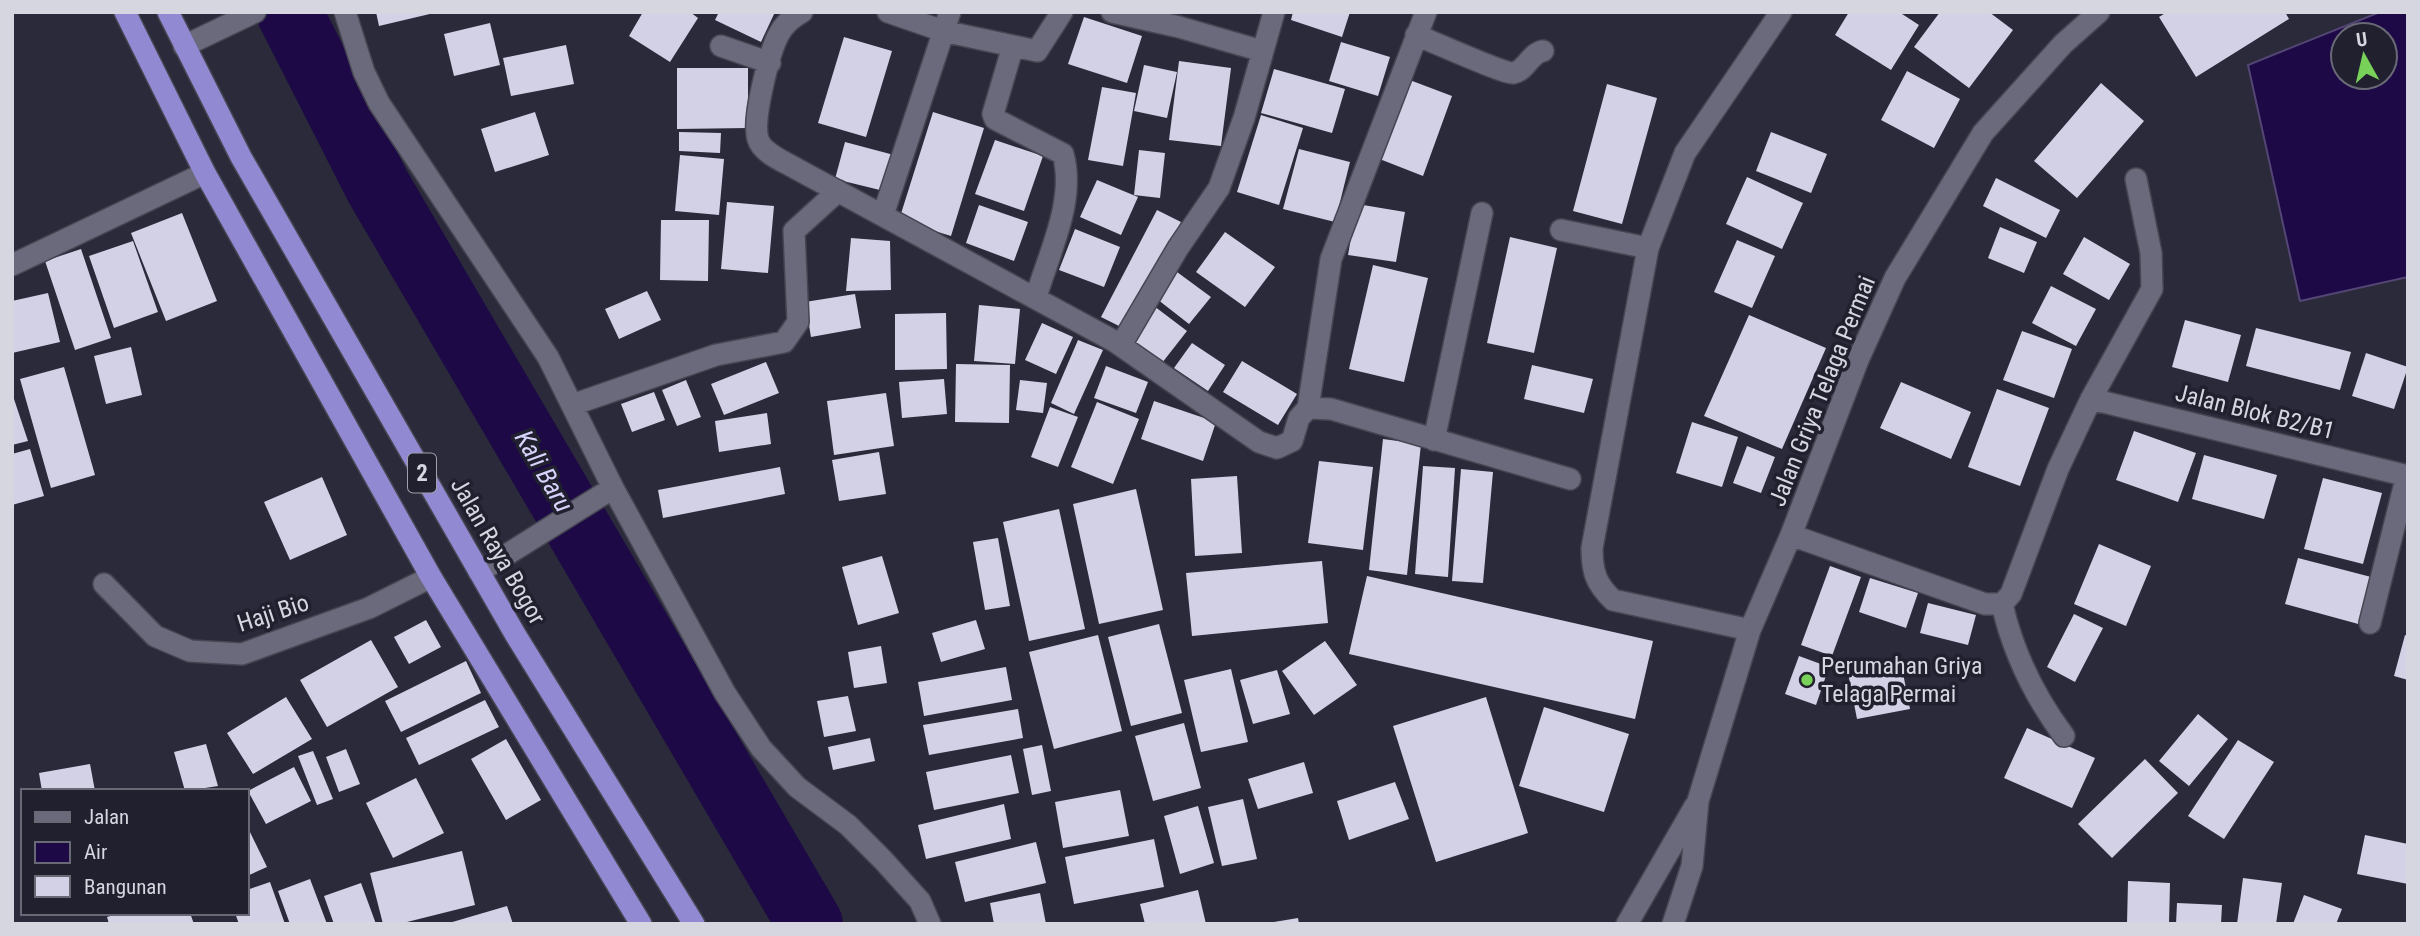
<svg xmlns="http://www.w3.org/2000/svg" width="2420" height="936" viewBox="0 0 2420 936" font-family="'Roboto Condensed',sans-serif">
  <rect width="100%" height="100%" fill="#2b2a3a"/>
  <!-- water -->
  <path fill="#1c0946" stroke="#544674" stroke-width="2" fill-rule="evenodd" d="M2380 12H2408V277L2300 301 2248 65ZM2343 35H2385V77H2343Z"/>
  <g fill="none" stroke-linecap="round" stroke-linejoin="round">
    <!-- river -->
    <path stroke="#1c0946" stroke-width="66" d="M289 12 378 187 810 924"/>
  </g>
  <!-- building -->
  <path fill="#d2d1e6" d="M376 12H434V13L379 26Z
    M643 12H690L698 18 670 62 629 36Z
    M719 12H775L761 42 715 20Z
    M1293 12H1350L1342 37 1291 20Z
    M1849 12H1899L1919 25 1891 70 1835 35Z
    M1940 12H1989L2013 30 1969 88 1914 47Z
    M2167 12H2285L2289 19 2196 77 2159 17Z
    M1084 17 1142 36 1127 83 1068 64Z
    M490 23 500 65 454 76 444 34Z
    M844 37 892 51 866 137 818 123Z
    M1341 42 1390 57 1378 96 1329 81Z
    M566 45 574 84 511 96 503 58Z
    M1179 61 1231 68 1221 146 1169 140Z
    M1144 65 1177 72 1167 118 1134 111Z
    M677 68H748V128L677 129Z
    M1274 69 1345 89 1332 133 1261 113Z
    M1907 71 1960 99 1934 148 1881 120Z
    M1407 79 1452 96 1423 176 1377 158Z
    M2101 83 2144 121 2077 198 2034 161Z
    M1607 84 1657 98 1622 224 1573 211Z
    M1102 87 1136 93 1123 166 1088 160Z
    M535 112 549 155 495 172 481 129Z
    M933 112 984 128 951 236 899 220Z
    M1261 115 1303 128 1279 205 1237 192Z
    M679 132 721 133 720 153 679 151Z
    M1771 132 1827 154 1811 193 1756 171Z
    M995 140 1043 156 1024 211 975 194Z
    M845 142 894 155 884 191 835 179Z
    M1299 149 1350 162 1335 222 1283 209Z
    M1139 150 1165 153 1160 198 1134 195Z
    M680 155 724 159 719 215 675 211Z
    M1747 177 1803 203 1782 249 1726 224Z
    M1996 178 2060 210 2046 238 1983 206Z
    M1097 180 1138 197 1121 235 1080 217Z
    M727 202 774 206 768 273 721 269Z
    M1357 204 1405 212 1396 262 1348 255Z
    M979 205 1028 222 1014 261 966 243Z
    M1157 210 1181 222 1125 329 1101 317Z
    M182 213 217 301 166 321 131 233Z
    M661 220H709L708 281 660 280Z
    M2000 227 2037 242 2024 273 1988 258Z
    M1075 229 1120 247 1104 287 1059 270Z
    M1225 232 1275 267 1245 307 1196 272Z
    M1510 237 1557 248 1534 353 1487 343Z
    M2084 237 2130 264 2109 300 2063 274Z
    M851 238 890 241 891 290 846 291Z
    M1737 240 1775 256 1752 308 1714 292Z
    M133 241 158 312 114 328 89 256Z
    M81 249 111 338 75 350 45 261Z
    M1373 265 1428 278 1404 382 1349 369Z
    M1177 272 1211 297 1189 324 1157 299Z
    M2051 286 2096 309 2076 346 2032 323Z
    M647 291 661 320 619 339 605 309Z
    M48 293 60 342 12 353V301Z
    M855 294 861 328 811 337 805 302Z
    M979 305 1020 309 1015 364 974 361Z
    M1154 306 1187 331 1162 363 1129 337Z
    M946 313 947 369 895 370V314Z
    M1749 315 1826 348 1782 449 1704 416Z
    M2185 320 2241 335 2228 382 2172 367Z
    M1042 323 1073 337 1056 374 1025 360Z
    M2256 328 2351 352 2340 390 2246 366Z
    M2022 331 2072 349 2054 398 2003 380Z
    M1078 340 1103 350 1074 414 1051 403Z
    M1192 343 1225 365 1208 391 1174 368Z
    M131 347 142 395 106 404 94 356Z
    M2366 353 2408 367 2394 409 2352 396Z
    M1242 361 1297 394 1278 425 1223 392Z
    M766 362 779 393 724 415 711 384Z
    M956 364 1010 365 1009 423 955 422Z
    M1532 365 1593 379 1584 413 1524 399Z
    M1106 366 1148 382 1136 413 1094 398Z
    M64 367 95 475 51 488 20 379Z
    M944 379 947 414 902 418 899 382Z
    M686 380 701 417 677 426 662 390Z
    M1020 380 1047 383 1043 413 1016 410Z
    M1901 382 1971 412 1951 459 1880 428Z
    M1997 389 2049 408 2020 486 1968 467Z
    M654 392 665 420 632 432 621 404Z
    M12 393 28 441 12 445Z
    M886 393 894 446 834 455 827 401Z
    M1154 401 1216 422 1203 461 1141 439Z
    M1097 402 1139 419 1113 484 1071 467Z
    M1050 407 1078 417 1058 467 1031 457Z
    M767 413 771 444 719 452 715 421Z
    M1692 422 1738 437 1722 487 1676 473Z
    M2134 431 2196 453 2178 502 2116 480Z
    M1383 439 1421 444 1407 575 1369 570Z
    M1747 446 1775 457 1761 493 1733 483Z
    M30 449 44 496 12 505V454Z
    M879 452 886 494 839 501 832 460Z
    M2204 455 2277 475 2264 519 2192 499Z
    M1319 461 1373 467 1363 550 1308 543Z
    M1423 466 1455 468 1448 577 1415 574Z
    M780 467 785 494 663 518 658 490Z
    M1461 469 1493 472 1483 583 1452 581Z
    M1237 476 1242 553 1195 556 1191 479Z
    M322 477 347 535 290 560 264 502Z
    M2323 478 2382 493 2363 564 2304 549Z
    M1136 489 1163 610 1099 624 1073 504Z
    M1059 509 1085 629 1029 641 1003 522Z
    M998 538 1010 606 985 610 973 542Z
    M2099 544 2151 566 2126 626 2074 604Z
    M882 556 899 613 858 625 842 567Z
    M2298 558 2375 578 2362 625 2285 604Z
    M1322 561 1328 623 1192 636 1186 573Z
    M1830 566 1861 577 1832 656 1801 645Z
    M1367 576 1653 641 1635 719 1349 654Z
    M1870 578 1918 593 1906 628 1859 612Z
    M1928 603 1976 615 1968 645 1920 633Z
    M2074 614 2103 628 2075 682 2047 667Z
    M426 620 441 647 409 664 394 637Z
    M976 620 985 649 941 662 932 633Z
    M1159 624 1182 713 1131 726 1108 637Z
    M1098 635 1122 731 1054 749 1029 652Z
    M2405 635 2408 636V680L2394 676Z
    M371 640 398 687 327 727 300 680Z
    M1325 641 1357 685 1314 715 1282 671Z
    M881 646 887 683 854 688 848 652Z
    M1799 656 1829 667 1816 705 1785 694Z
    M466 661 481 693 401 732 385 701Z
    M1901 663 1910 709 1857 719 1848 673Z
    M1006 667 1012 700 924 716 918 682Z
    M1231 669 1248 742 1201 752 1184 680Z
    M1277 670 1290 714 1253 724 1240 680Z
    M848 696 856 731 824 737 817 701Z
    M286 697 312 739 253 774 227 733Z
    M1486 697 1528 833 1436 862 1393 726Z
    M485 700 499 727 419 765 406 738Z
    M1544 707 1629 734 1604 812 1519 786Z
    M1018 709 1023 738 929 755 923 725Z
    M2198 714 2228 739 2189 786 2159 761Z
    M1184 723 1201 788 1153 801 1135 736Z
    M2027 728 2095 758 2072 808 2004 778Z
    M870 738 875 761 833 770 828 747Z
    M506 739 541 800 506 820 471 759Z
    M2238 740 2274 762 2224 839 2188 816Z
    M206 744 218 786 185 791 174 752Z
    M1042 745 1051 791 1032 795 1023 749Z
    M346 749 360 784 339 792 326 757Z
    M313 751 333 799 317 805 298 756Z
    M1011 755 1019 793 934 810 926 772Z
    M2145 759 2178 793 2112 858 2078 824Z
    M1304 762 1313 793 1258 809 1248 779Z
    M90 764 95 791H42L39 773Z
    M294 767 311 801 266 824 248 791Z
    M416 778 444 833 393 858 366 803Z
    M1395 782 1409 819 1349 840 1337 801Z
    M1120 790 1129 836 1063 848 1055 802Z
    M1243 799 1257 859 1222 866 1208 807Z
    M1004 804 1011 839 926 859 918 825Z
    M1198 806 1214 863 1180 874 1164 816Z
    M249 830 267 867 247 876V831Z
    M2365 835 2408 844V884L2357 874Z
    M1154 839 1164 887 1074 904 1065 857Z
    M1036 842 1046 883 965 902 955 862Z
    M462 851 475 905 399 924H383L370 873Z
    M2243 878 2282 883 2276 924H2237Z
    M310 879 327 924H290L278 891Z
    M2128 881 2170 883 2169 924H2127Z
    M270 882 285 924H239L235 913H247V890Z
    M361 883 376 924H334L324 896Z
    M1198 890 1206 924H1145L1140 904Z
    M1040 893 1046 924H994L990 903Z
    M2304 895 2342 909 2336 924H2293Z
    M2177 903 2222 905 2221 924H2176Z
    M507 906 513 924H449V923Z
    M120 913H190L194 924H109L107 917Z
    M1298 918 1299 924H1274V922Z"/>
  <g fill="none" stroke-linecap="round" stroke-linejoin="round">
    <!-- lane casing -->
    <g stroke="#464552" stroke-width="24">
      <path id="lane" d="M1561 230 1648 248
        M104 584 155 636 190 651 242 654 369 608 431 577
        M2002 604C2013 652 2035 697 2064 736"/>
    </g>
    <!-- street casing -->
    <g stroke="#464552" stroke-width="24">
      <path id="street" d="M345 12 364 72 379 103 548 357 613 488 725 693 761 748 797 787 848 825 883 860 920 901 930 924
        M802 12C793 17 784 24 779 34 769 52 752 120 758 139 762 153 783 161 795 168L1114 341 1259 442 1277 448 1292 441 1299 418 1308 408 1331 259 1426 12
        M888 12 943 31 1037 51 1062 12
        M1112 12 1179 27 1262 51
        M1416 35C1429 40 1507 75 1513 73 1526 71 1530 53 1543 51
        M184 46 255 12
        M721 46 770 63
        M1013 46 993 114 995 119 1063 154C1076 200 1049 253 1036 297
        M883 215 950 12
        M12 265 205 173
        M1121 345 1178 248 1219 188 1244 118 1274 12
        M2091 399 2408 476
        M572 405 716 355 784 342 798 322 794 231 838 191
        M1308 408 1331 409 1570 479
        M1434 440 1482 213
        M1791 535 1985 604H2002L2011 594 2058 469 2091 399 2152 289 2151 253 2136 179
        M479 572 613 488
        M2370 623 2407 475
        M1750 630 1613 600C1596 584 1592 572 1592 548L1648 248 1685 153 1781 12
        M1627 924 1695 806
        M1673 924 1692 866 1698 801 1750 630 1791 535 1858 360 1895 278 1983 133 2063 44 2099 12"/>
    </g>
    <!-- highway casing -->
    <g stroke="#464552" stroke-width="24">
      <path id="highway" d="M125 12 205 173 431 577 641 924
        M168 12 241 157 515 634 694 924"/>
    </g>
    <!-- lane -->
    <use href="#lane" stroke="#6b6a7d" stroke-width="21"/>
    <!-- street -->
    <use href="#street" stroke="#6b6a7d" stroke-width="21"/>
    <!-- highway -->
    <use href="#highway" stroke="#9189d2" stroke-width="21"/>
  </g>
  <!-- markers -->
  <circle fill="#78d158" stroke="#21202f" stroke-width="2.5" cx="1807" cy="680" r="7"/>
  <g text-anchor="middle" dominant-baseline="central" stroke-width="7" stroke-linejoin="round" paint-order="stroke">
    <!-- shield labels -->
    <rect fill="#21202f" stroke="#a09fab" stroke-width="2" x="408" y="453.5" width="28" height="39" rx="5"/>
    <g font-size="23" font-weight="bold" fill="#d6d6e0">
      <text x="422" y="473">2</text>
    </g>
    <!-- street labels -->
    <g font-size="24" fill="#d6d6e0" stroke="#21202f">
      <text transform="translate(1822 391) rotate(-68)">Jalan Griya Telaga Permai</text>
      <text transform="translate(2255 412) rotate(14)">Jalan Blok B2/B1</text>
      <text transform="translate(498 551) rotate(60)">Jalan Raya Bogor</text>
      <text transform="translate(273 613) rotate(-18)">Haji Bio</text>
    </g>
    <!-- poi labels -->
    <g font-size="24" fill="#d6d6e0" stroke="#21202f" text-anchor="start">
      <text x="1821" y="666">Perumahan Griya<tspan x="1821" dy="28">Telaga Permai</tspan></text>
    </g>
    <!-- water labels -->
    <g font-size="26" font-style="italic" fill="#d6d4fb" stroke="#21202f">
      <text transform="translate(544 471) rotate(60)">Kali Baru</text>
    </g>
  </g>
  <!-- border -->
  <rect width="2420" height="936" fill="none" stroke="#d6d6e0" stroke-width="28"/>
  <!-- legend -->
  <rect x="21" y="789" width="228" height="126" fill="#21202f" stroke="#696976" stroke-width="2"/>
  <rect x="35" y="812" width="35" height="10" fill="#6b6a7d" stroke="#696976" stroke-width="2"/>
  <text x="84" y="824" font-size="21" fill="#d6d6e0">Jalan</text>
  <rect x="35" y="842" width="35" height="21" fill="#1c0946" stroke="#696976" stroke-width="2"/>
  <text x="84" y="859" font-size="21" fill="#d6d6e0">Air</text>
  <rect x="35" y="876" width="35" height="21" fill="#d2d1e6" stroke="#696976" stroke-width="2"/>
  <text x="84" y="894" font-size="21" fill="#d6d6e0">Bangunan</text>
  <!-- north arrow -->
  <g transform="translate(2364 56) rotate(352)"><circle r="33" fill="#21202f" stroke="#696976" stroke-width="2"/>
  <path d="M0-5L12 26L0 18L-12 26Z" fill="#78d158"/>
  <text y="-10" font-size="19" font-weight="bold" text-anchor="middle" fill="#d6d6e0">U</text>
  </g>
</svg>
